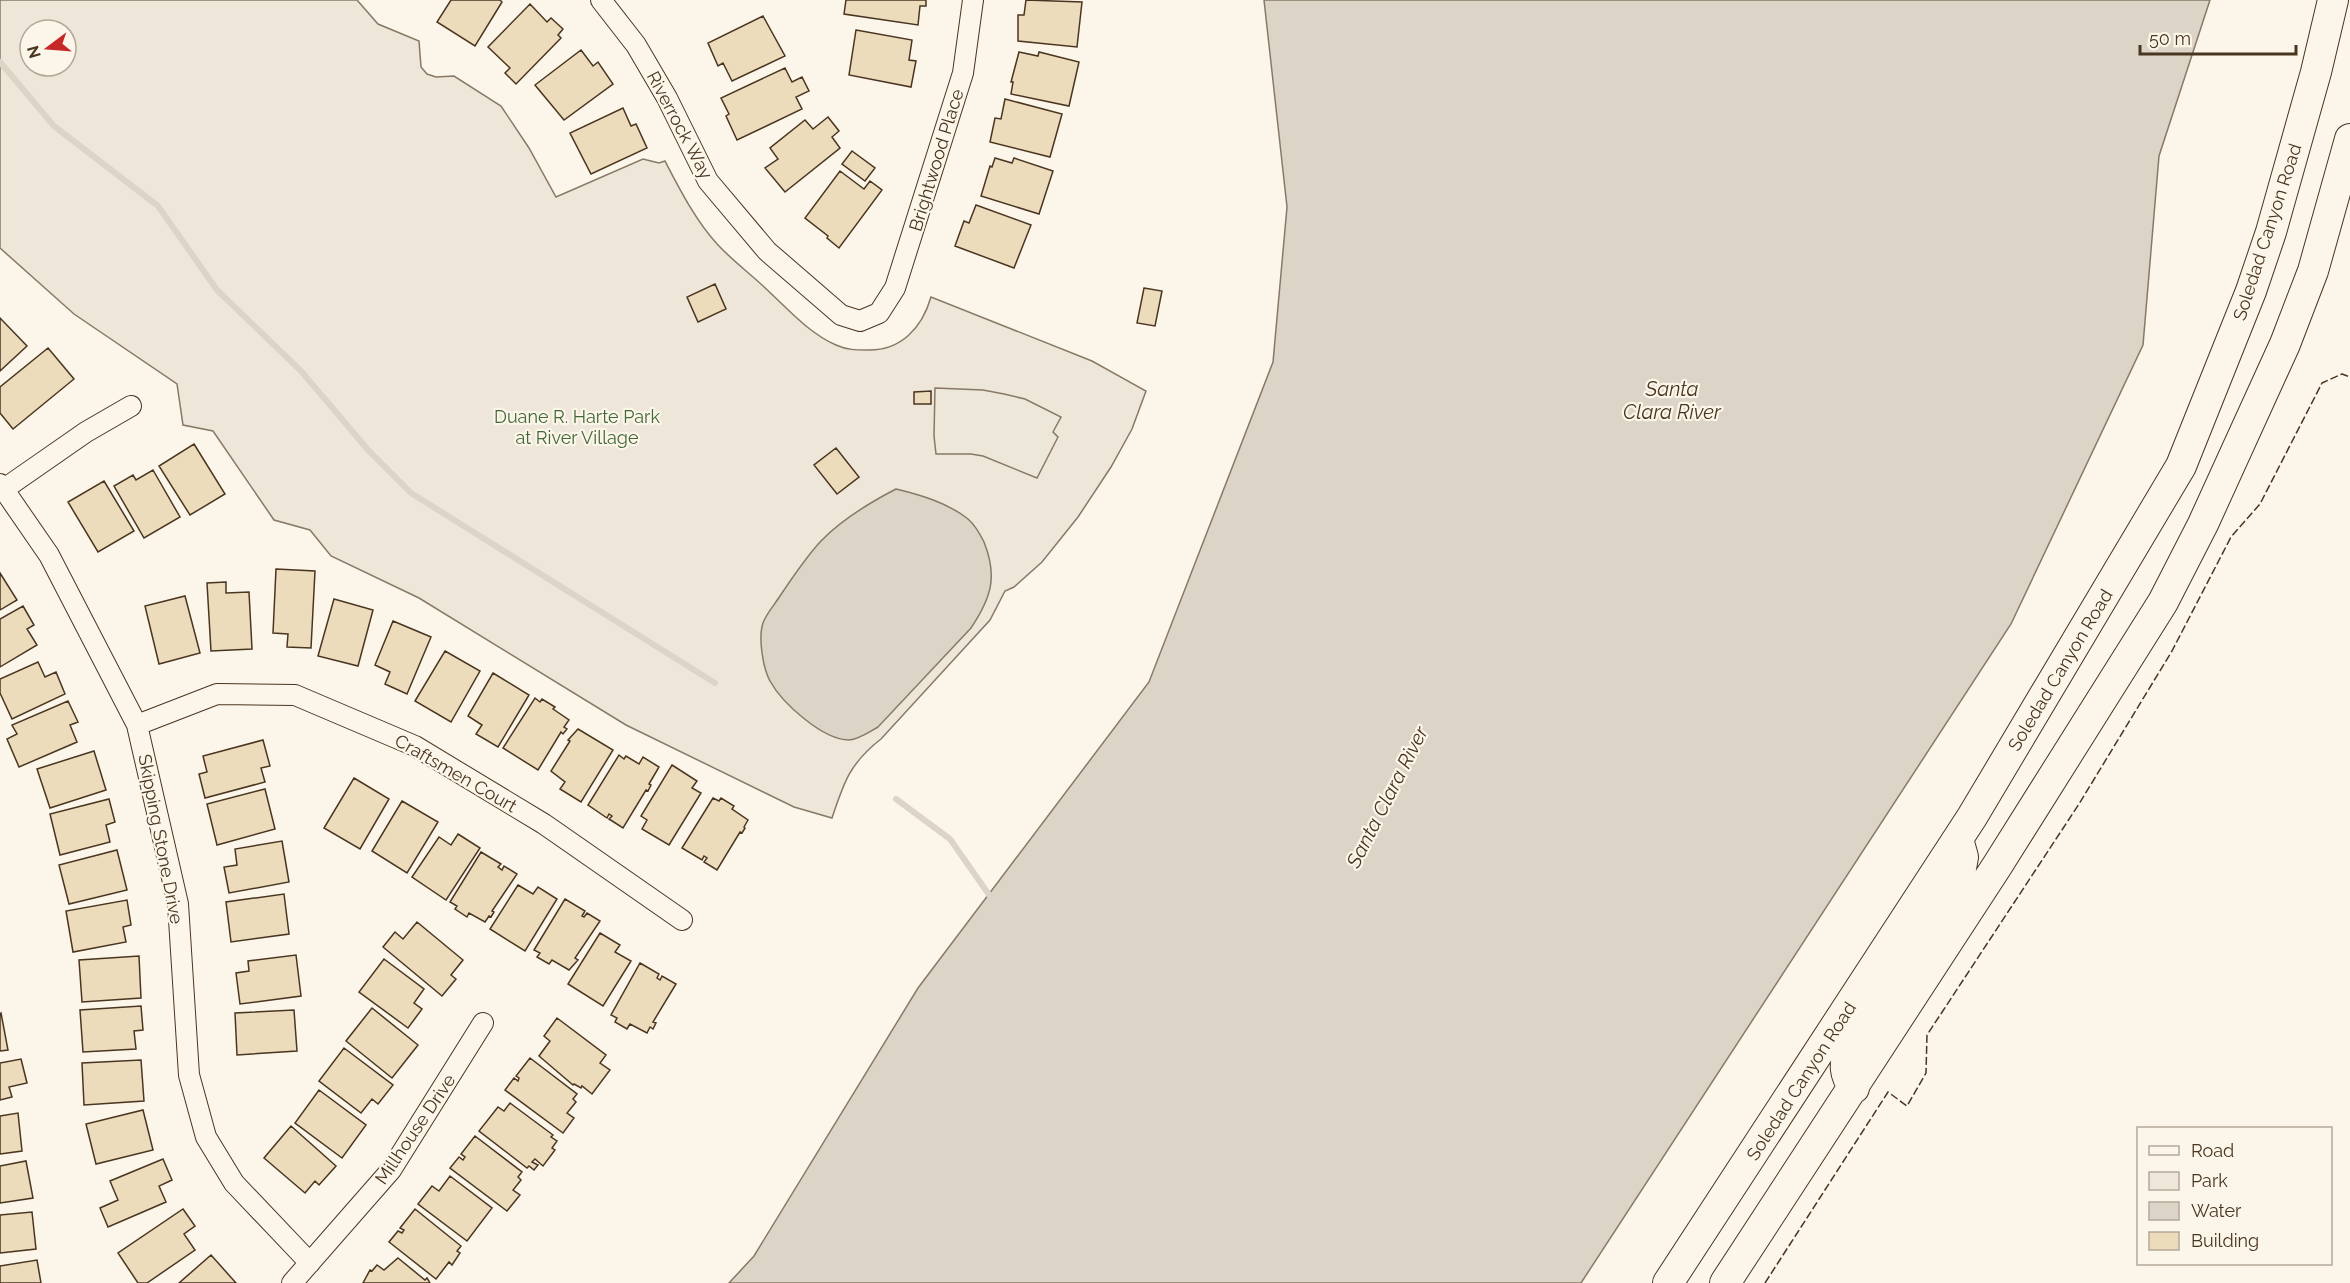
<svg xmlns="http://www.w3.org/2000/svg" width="2350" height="1283" viewBox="0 0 2350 1283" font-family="Raleway,sans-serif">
  <rect width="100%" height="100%" fill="#fbf6e9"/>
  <!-- green -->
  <path fill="#ede6d9" stroke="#887966" stroke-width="1.5" fill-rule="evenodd" d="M0 0H357L378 24 419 41 421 67 427 74 436 77 454 76 501 106 529 148 556 197 643 159 659 163 665 161C680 190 696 221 718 245 732 260 748 272 762 285 785 306 808 333 836 345 847 350 856 350 867 350 901 351 922 328 931 297L1092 361 1146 391 1132 429 1111 467 1078 517 1042 562 1014 587 1005 591 990 620 881 739C850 763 844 782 832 818L794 807 626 725 419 598 331 556 310 530 274 520 213 431 183 425 177 384 74 314 0 248ZM30 30H66V66H30Z"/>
  <!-- parking -->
  <path fill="#ede7d9" stroke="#887966" stroke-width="1.5" d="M935 388 983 390 1004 394 1025 399 1061 417 1053 432 1058 437 1037 478 983 456 971 454H936L934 436Z"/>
  <!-- water -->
  <path fill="#dcd4c6" stroke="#887966" stroke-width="1.5" d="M1264 0H2210L2159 156 2143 345 2011 624 1581 1283H729L754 1256 918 988 1149 682 1273 362 1287 207Z
    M896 489C921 495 948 503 968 519 975 525 980 534 984 542 998 577 991 598 971 628L878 727C869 732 859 739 849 740 823 740 782 703 770 681 763 668 758 638 763 623 766 614 775 604 780 596 792 578 806 557 821 541 842 519 869 503 896 489Z"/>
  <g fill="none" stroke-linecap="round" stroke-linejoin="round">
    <!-- stream -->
    <path stroke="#dcd4c6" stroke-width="6" d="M0 62 54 126 158 206 217 290 301 371 369 451 411 493 715 683
      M896 799 950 839 992 899"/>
  </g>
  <!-- building -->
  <path fill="#ecdcbc" stroke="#4a3520" stroke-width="1.5" d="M451 0H500L502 2 475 46 437 22Z
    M846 0H926V6H920L918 25 844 14Z
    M1026 0 1082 2 1077 47 1018 41V15H1024Z
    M530 4 547 22 551 18 563 29 558 35 561 38 516 84 505 73 510 68 488 47Z
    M763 16 785 56 732 81 723 63 718 66 708 43Z
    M856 30 912 40 909 60 916 61 911 87 849 75Z
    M581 50 593 66 598 62 613 84 564 120 535 85Z
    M1019 52 1038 56 1039 52 1079 62 1069 106 1011 94 1013 82H1011Z
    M785 68 792 82 802 77 809 91 796 97 802 109 737 140 726 116 729 114 721 98Z
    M1005 99 1062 114 1050 157 990 142 995 118 1001 119Z
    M623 108 631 126 636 124 647 148 591 174 570 133Z
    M828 117 839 131 832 137 840 148 785 192 765 168 778 159 770 148 805 120 813 129Z
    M852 151 875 168 865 181 842 164Z
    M995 158 1012 163 1014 158 1053 171 1039 214 981 196 990 166 992 167Z
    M840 171 864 189 870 181 882 190 839 248 827 238 828 236 805 218Z
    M976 205 1031 225 1014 268 955 246 964 221 969 223Z
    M715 284 726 309 698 322 687 297Z
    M1144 288 1162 291 1155 326 1137 323Z
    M0 318 27 346 0 371Z
    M48 348 74 379 13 429 0 413V387Z
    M931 391V404H914V392Z
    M194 444 225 494 190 515 159 466Z
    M836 448 859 477 837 494 814 465Z
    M153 470 180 517 144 538 114 486 133 475 136 480Z
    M104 481 134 531 98 552 68 502Z
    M276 569 315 571 311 648 287 647 288 634 273 633Z
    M0 573 17 600 0 610Z
    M226 582V593L249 592 252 649 211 651 207 583Z
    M185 596 200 653 159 664 145 606Z
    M334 599 373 610 358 666 318 656Z
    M23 606 34 625 27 629 37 645 0 667V619Z
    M393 621 431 637 407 694 385 684 390 672 375 665Z
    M445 651 480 671 451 722 415 701Z
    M38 662 45 677 56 672 65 694 12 719 0 693V679Z
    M493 673 529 695 498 747 476 734 482 725 468 716Z
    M535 698 540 702 542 699 555 707 553 709 569 720 564 727 567 729 563 734 561 732 538 770 503 748Z
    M68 701 78 722 70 725 77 742 19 767 7 739 17 734 12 725Z
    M578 729 613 750 581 802 560 789 565 782 551 771 570 741 568 740Z
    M263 740 270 766 261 768 265 782 205 798 199 774 207 772 203 756Z
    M94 751 106 790 50 808 37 769Z
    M619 755 624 759 626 756 639 764 643 757 659 767 649 784 651 785 648 791 646 790 623 828 609 819 612 816 609 814 607 818 588 805Z
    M672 765 697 781 692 788 701 793 669 845 642 829 647 820 641 816Z
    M354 778 389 799 360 849 324 828Z
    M265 789 275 829 217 845 207 804Z
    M713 798 719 801 721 798 734 806 732 809 748 820 744 827 745 828 742 833 740 832 717 870 704 862 707 858 704 856 702 860 682 848Z
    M109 799 115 822 106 825 110 842 60 855 50 814Z
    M402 801 438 822 407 873 372 851Z
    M458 834 480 848 446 900 412 877 439 837 451 845Z
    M282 841 289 882 229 893 224 867 237 865 235 849Z
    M117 850 127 890 69 904 59 865Z
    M481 852 501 864 498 867 502 870 504 866 517 874 492 911 494 912 491 917 489 916 485 922 469 913 467 917 455 909 457 906 450 902Z
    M518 885 533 894 538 887 557 899 525 951 490 929Z
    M284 894 289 934 231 942 226 902Z
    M565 899 585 911 582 916 584 917 587 913 600 921 575 958 578 960 569 970 552 960 549 964 537 957 540 953 534 950Z
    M127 900 131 925 123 927 126 942 73 952 66 911Z
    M417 922 463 960 451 975 456 979 442 996 383 947 395 932 403 939Z
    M600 933 620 945 615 952 631 961 603 1006 568 984Z
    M296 955 301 996 240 1004 236 973 249 971 248 961Z
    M139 956 141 998 82 1002 79 960Z
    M384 959 424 989 414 1003 422 1009 408 1028 359 992Z
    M640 963 659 974 657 978 660 980 662 976 676 984 653 1022 656 1023 653 1029 650 1027 647 1033 630 1024 627 1029 615 1022 617 1018 611 1015Z
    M141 1006 143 1030 134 1031 136 1049 83 1052 80 1010Z
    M372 1008 418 1045 392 1078 346 1041Z
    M294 1010 297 1051 237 1055 235 1013Z
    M1 1013 8 1050 0 1051V1014Z
    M557 1018 606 1055 600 1063 610 1070 592 1094 582 1086 581 1088 574 1084 573 1085 539 1056 550 1041 544 1036Z
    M344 1048 393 1085 378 1104 372 1099 361 1113 319 1081Z
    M530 1058 577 1094 573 1099 576 1102 567 1113 574 1118 563 1133 505 1090 514 1078 518 1081 519 1078 516 1076Z
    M21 1059 27 1083 9 1087 12 1097 0 1100V1063Z
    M141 1060 144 1101 84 1105 82 1063Z
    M319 1090 366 1125 342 1158 295 1123Z
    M510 1103 553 1135 551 1137 557 1141 552 1148 555 1150 543 1166 535 1159 532 1162 538 1165 534 1170 529 1166 527 1168 479 1131 498 1107 504 1111Z
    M143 1110 153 1150 96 1164 86 1124Z
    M18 1113 22 1151 0 1154V1116Z
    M291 1126 336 1166 319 1185 315 1181 305 1193 264 1158Z
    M475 1136 522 1172 518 1177 521 1180 513 1190 520 1195 507 1211 450 1168 459 1157 463 1160 465 1157 461 1154Z
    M163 1159 172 1180 159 1186 166 1202 108 1227 100 1208 118 1200 110 1181Z
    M26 1161 33 1198 0 1203V1166Z
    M450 1176 492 1208 467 1241 418 1204 432 1186 439 1191Z
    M183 1209 195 1226 184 1234 195 1250 147 1283H138L118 1253Z
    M415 1209 461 1246 457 1251 460 1253 452 1265 449 1262 436 1279 389 1242 398 1231 402 1233 404 1230 400 1228Z
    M32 1212 36 1249 0 1253V1215Z
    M211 1255 236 1283H179Z
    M398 1258 425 1280 427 1278 430 1283H363L370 1270 372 1271 377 1265 384 1270Z
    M37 1260 41 1283H0V1266Z"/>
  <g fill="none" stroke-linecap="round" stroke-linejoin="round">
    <!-- minor casing -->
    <g stroke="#4a3520" stroke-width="22">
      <path id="minor" d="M601 0 636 45 667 98 708 181 767 251 841 315 860 321 879 313 895 288 963 73 973 0
        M0 484 49 555 137 725 178 904 189 1075 206 1137 234 1183 310 1263
        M4 489 86 432 131 406
        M137 725 217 694 295 695 415 746 544 824 682 920
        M292 1283 391 1170 483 1023"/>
    </g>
    <!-- primary casing -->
    <g stroke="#4a3520" stroke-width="32">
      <path id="primary" d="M1854 1088C1844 1074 1844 1065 1849 1048L1960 874 1963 857 1958 839
        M1668 1283 1972 817 2181 466 2251 291 2271 232 2316 72 2333 0
        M1725 1283 1997 866 2163 602 2203 524 2285 344 2313 271 2350 139"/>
    </g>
    <!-- minor -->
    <use href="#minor" stroke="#fbf6e9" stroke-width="20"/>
    <!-- primary -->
    <use href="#primary" stroke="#fbf6e9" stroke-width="30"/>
    <!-- fence -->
    <path stroke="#4a3520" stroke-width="1.5" stroke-dasharray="8 3" stroke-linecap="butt" d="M1765 1283 1888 1092 1907 1106 1926 1073 1927 1035 2079 804 2172 651 2231 537 2260 504 2322 383 2342 374 2350 377"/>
  </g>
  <g text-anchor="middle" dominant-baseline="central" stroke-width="4.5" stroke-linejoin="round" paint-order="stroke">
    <!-- street labels -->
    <g font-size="18" fill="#4a3520" stroke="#fbf6e9">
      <text transform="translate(680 125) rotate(62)">Riverrock Way</text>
      <text transform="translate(936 160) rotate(-73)">Brightwood Place</text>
      <text transform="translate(2267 232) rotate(-72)">Soledad Canyon Road</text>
      <text transform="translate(2060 670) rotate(-59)">Soledad Canyon Road</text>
      <text transform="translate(456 773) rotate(30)">Craftsmen Court</text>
      <text transform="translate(161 839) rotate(79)">Skipping Stone Drive</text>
      <text transform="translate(1801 1081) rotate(-57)">Soledad Canyon Road</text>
      <text transform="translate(415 1129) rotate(-56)">Millhouse Drive</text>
    </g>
    <!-- park labels -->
    <g font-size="18" fill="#436837" stroke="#fbf6e9">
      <text x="577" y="416">Duane R. Harte Park<tspan x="577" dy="21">at River Village</tspan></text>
    </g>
    <!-- water labels -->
    <g font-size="20" font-style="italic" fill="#4a3520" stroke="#fbf6e9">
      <text x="1672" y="389">Santa<tspan x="1672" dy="23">Clara River</tspan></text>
      <text transform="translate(1387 797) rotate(-63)">Santa Clara River</text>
    </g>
  </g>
  <!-- legend -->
  <rect x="2137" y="1127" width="195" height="138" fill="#fbf6e9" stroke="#b4a999" stroke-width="1.5"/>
  <rect x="2149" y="1146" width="30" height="9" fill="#fbf6e9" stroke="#b4a999" stroke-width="1.5"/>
  <text x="2191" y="1157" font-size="18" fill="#4a3520">Road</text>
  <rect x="2149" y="1172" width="30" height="18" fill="#ede6d9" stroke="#b4a999" stroke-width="1.5"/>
  <text x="2191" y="1187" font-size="18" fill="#4a3520">Park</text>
  <rect x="2149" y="1202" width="30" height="18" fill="#dcd4c6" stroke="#b4a999" stroke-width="1.5"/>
  <text x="2191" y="1217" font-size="18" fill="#4a3520">Water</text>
  <rect x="2149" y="1232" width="30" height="18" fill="#ecdcbc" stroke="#b4a999" stroke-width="1.5"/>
  <text x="2191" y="1247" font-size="18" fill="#4a3520">Building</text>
  <!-- north arrow -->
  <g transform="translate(48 48) rotate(254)"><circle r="28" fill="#fbf6e9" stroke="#b4a999" stroke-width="1.5"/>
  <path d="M0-4.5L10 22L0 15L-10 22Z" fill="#c62828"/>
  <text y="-9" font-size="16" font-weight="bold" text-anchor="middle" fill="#4a3520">N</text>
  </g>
  <!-- scale -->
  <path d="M2140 45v9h156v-9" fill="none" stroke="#4a3520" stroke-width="3"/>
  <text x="2149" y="45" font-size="18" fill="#4a3520" stroke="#fbf6e9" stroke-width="4.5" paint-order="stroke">50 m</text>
</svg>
